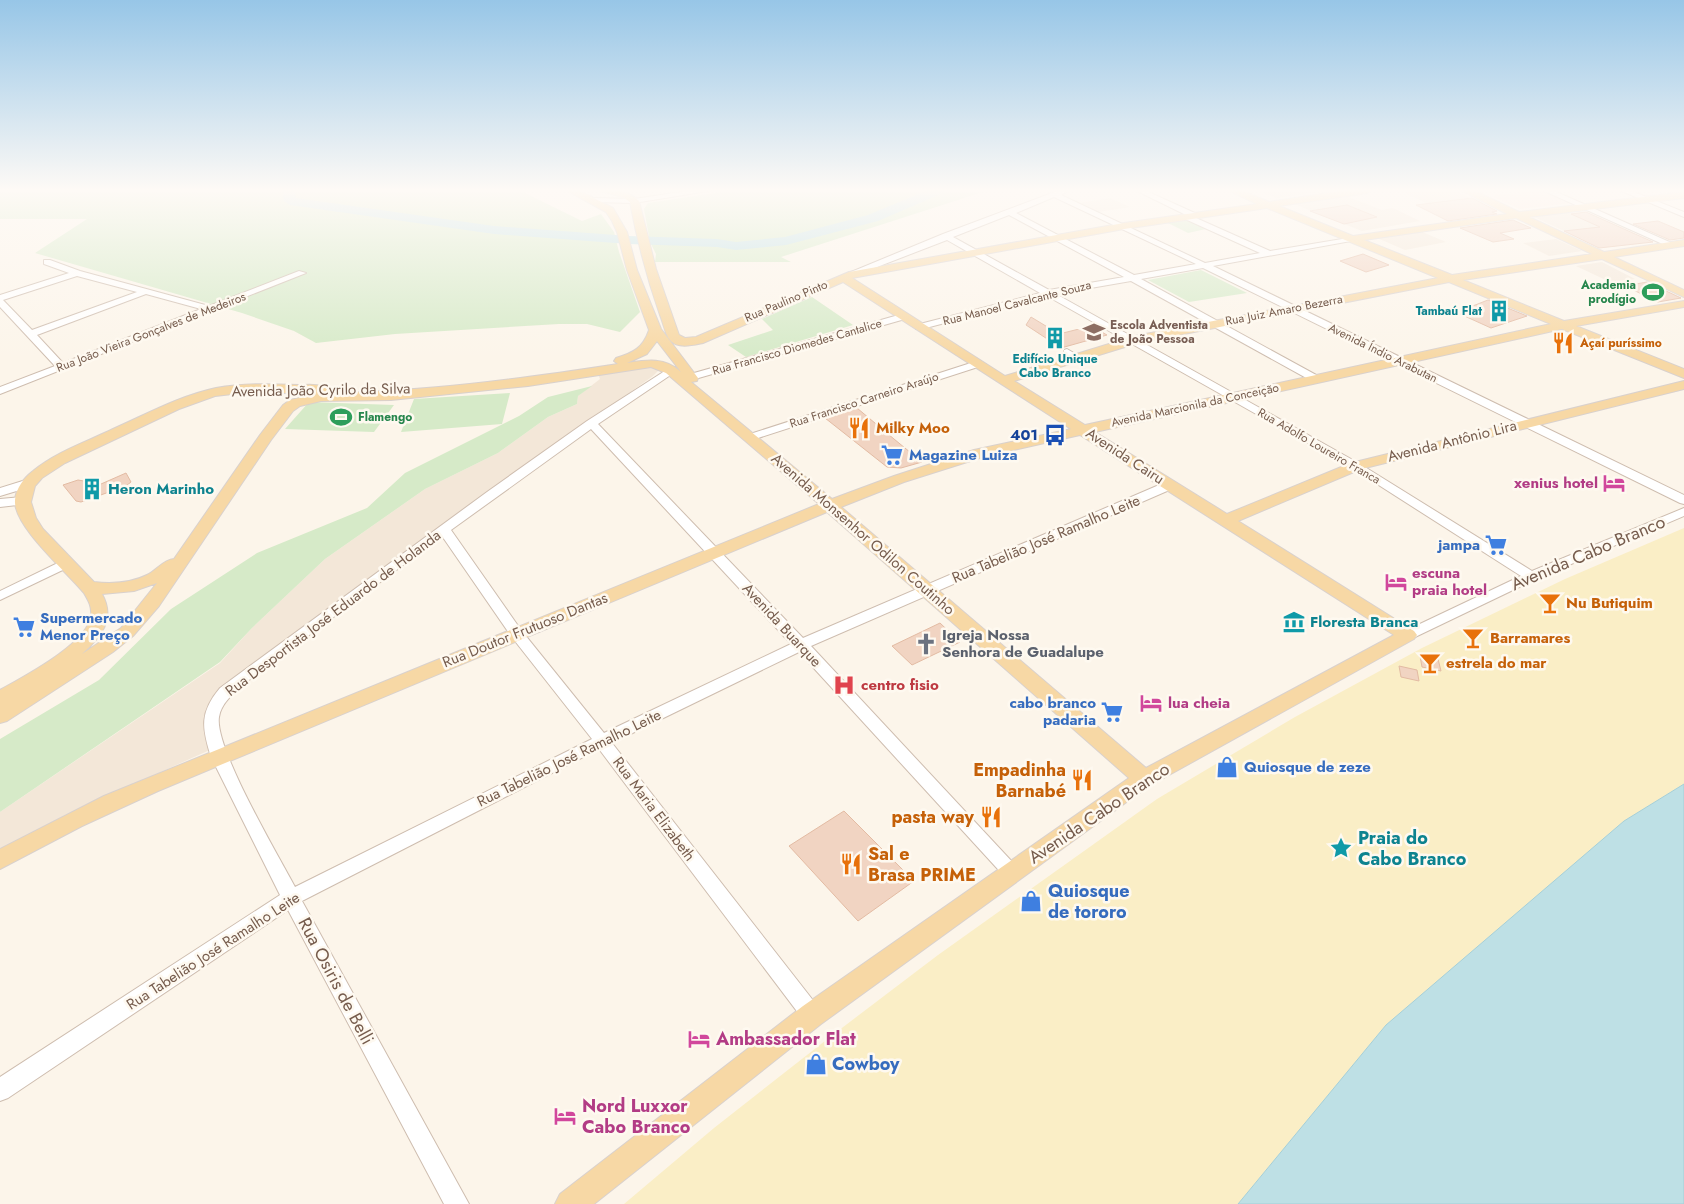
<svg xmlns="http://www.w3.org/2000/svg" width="1684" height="1204" viewBox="0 0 1684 1204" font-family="Jost,sans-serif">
  <rect width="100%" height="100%" fill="#fcf5ea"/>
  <!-- residential -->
  <path fill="#f3e7d8" d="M1255 190H1314L1319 192 1277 198Z
    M1399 190H1453L1472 199 1428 204Z
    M1348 197 1382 210 1393 208 1420 221 1362 231 1344 224 1376 216 1347 205 1311 211 1295 204Z
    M1110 198 1130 207 1098 212 1079 203Z
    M1568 212 1601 227 1564 231 1532 216Z
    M1420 231 1446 242 1405 250 1377 238Z
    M1556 239 1582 251 1549 256 1523 243Z
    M1602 262 1635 279 1610 282 1576 266Z
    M648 366 661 368 653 376 364 582 223 691 212 749 65 815 0 854V812L220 663 252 628 325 559 425 489 498 453 548 417 577 404 578 396 600 379 598 374Z"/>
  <!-- commercial -->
  <path fill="#fce7de" d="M1541 190 1572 203 1520 209 1491 196Z"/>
  <!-- green -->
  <path fill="#d6eac8" d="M0 190H519L582 221 601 214 614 232 619 252 640 312 620 332 587 324H559L395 334 316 343 294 331 242 313 35 253 87 219H0Z
    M735 190H989L781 257 791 262H655L656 254 650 242 644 209 648 203Z
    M1187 220 1206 229 1188 233 1166 222Z
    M1201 270 1247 293 1189 302 1148 280Z
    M812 297 853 325 746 357 728 345 773 330 762 319Z
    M592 386 578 396 577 404 548 417 498 453 425 489 325 559 252 628 220 662 0 812V739L99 680 171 609 257 553 367 508 405 473 519 416 548 397Z
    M510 393 502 424 401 432 414 399Z
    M309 402 394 405 374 432 285 429Z"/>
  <!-- sand -->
  <path fill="#faeec6" d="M1684 528V784L1624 821 1386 1025 1238 1204H624L714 1128 830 1037 938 955 1157 799 1295 717 1422 648 1565 579Z"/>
  <!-- water -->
  <path fill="#bee0e5" stroke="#a5cfd7" d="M1684 784V1204H1238L1386 1025 1624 821Z"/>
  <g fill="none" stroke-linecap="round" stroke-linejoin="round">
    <!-- river -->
    <path fill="#bee0e5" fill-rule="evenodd" d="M282 190H294L296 198 494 226 629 236 717 239 736 242 785 237 868 215 928 190H945L943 193 878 221 786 245 736 250 717 247 629 244 494 234 290 205 284 201Z"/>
  </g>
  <!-- building -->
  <path fill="#f1d4c2" stroke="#e3bba3" d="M1472 198 1497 211 1492 212 1497 214 1448 221 1416 205Z
    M1347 205 1377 217 1344 224 1310 211Z
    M1586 212 1653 242 1599 248 1564 231 1600 227 1571 214Z
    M1513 220 1531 228 1500 233 1514 239 1493 242 1460 228Z
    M1658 221 1684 232V238L1670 240 1633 224Z
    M1363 254 1389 265 1366 272 1340 261Z
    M1647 282 1681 298 1658 302 1625 286Z
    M1488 300 1527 316 1491 328 1460 314 1475 309 1470 307Z
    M1031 317 1059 334 1091 326 1107 335 1061 348 1026 325Z
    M857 408 894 439 922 462 901 468 887 467 825 418Z
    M126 473 131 482 126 486 81 502 76 501 63 485 78 480 101 484Z
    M940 623 960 642 912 665 892 646Z
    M1420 656 1438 659 1441 671 1422 667Z
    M1399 666 1417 670 1419 681 1401 677Z
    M844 811 914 881 858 921 789 846Z"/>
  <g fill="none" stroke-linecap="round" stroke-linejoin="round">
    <!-- minor casing -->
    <g stroke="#cebdaf" stroke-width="2">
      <path id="minor" d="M694 190H714L634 203 593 202 589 200 593 198 634 199Z
        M1060 190 1066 192 1061 195 1205 263 1260 253 1185 219 1186 215 1135 190H1144L1197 214 1196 218 1270 251 1354 237 1355 239 1351 241 1213 266 1684 495V504L1680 503 1203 268 1141 279 1318 376V380H1310L1131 281 1056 294 1360 464 1532 571 1684 508V516L1536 579 1413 638H1403L1401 635 1403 632 1521 576 1352 468 1047 296 922 329H916V325L1040 293 947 240 846 279 839 277 943 234ZM1054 197 1196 264 1134 275 1016 213ZM1009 215 1124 277 1049 290 953 237Z
        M1542 190H1552L1674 244 1667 246Z
        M1619 190H1629L1684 212V217Z
        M44 260H50L80 271 209 306 299 271 306 273 0 394V387L55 366 0 307V295L69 273 44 264ZM77 276 137 292 32 330 3 300ZM146 294 201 309 63 363 37 335Z
        M902 314 907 317 905 319 695 379H687L686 377 687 375Z
        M1067 349 1079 356V360H1073L1064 354V350Z
        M977 361 981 362V366L755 439 751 440 745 437 747 435Z
        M671 367 675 368V372L598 424 803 638 1166 482 1170 481 1176 485 1174 488 811 646 1017 867 1020 872 1017 877 1011 880 1005 877 799 652 612 743 819 1008 822 1015 819 1022 812 1025 805 1022 599 749 302 901 469 1204H444L288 910 8 1098 0 1101V1077L280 895 211 757C202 728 199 713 220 688L487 492 587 421ZM591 429 791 644 604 733 521 630 451 530ZM442 536 511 636 592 739 295 887C278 855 214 747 219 717 221 704 232 695 241 686Z
        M29 479 35 483 33 486 0 496V488Z
        M22 497 28 501 26 504 0 507V499Z
        M66 559 73 563 71 566 0 600V591Z"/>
    </g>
    <!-- major casing -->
    <g stroke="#d9d1cd" stroke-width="2">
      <path id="major" d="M566 190H578L613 208 627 232 637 270 661 329 698 378 697 381 691 382 832 499 894 476 974 450 1071 429 843 282 703 343C693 345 678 349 670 340 665 334 663 322 660 315 647 278 637 240 630 202L623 197 597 190C612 190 627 189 639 201L656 269 679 335 685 338 696 337 849 272 1124 223 1257 204 1228 190H1241L1269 202 1348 190H1372L1368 193 1279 206 1353 236 1507 214 1461 190H1473L1519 212 1684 192V198L1529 217 1604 252 1684 240V246L1614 257 1684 290V297L1602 259 1463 280 1564 321 1684 301V307L1576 326 1684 369V378L1562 329 1095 432 1227 514 1351 463 1684 381V389L1361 469 1238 521 1414 631 1417 635 1414 639 1151 785 1128 801 821 1024 594 1204H555L560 1194 803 1006 1129 778 827 512 158 791 82 826 0 869V849L104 796 819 504 666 373 651 367 528 386 391 400 321 401 300 406 293 411 271 440 159 606 133 636 113 652 7 721 0 723V706L2 705 0 706V690C23 677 89 643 91 615 92 606 88 600 84 593 67 572 13 526 15 500 16 488 24 478 33 471 56 452 86 442 113 429 147 414 179 396 216 388 243 383 271 384 299 385 307 385 322 383 328 390L325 393C424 392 520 379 618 364L614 361 616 358C633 353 643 348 649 330L627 270 617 232 612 221 606 212ZM1267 208 1438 278 1135 336 1005 376 852 278 1124 229ZM1516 218 1592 254 1452 275 1364 240ZM1449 282 1551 324 1085 425 1014 381 1138 343ZM657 341 681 372C665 357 647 360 627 363L647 354ZM250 392 317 394 290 400 283 405 260 435 174 559C163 560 157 570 147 575 131 583 112 584 94 582L43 529 36 518 31 502 35 486 42 478 65 463 179 409 215 396ZM1080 435 1394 635 1146 768 841 507 904 482 983 457ZM157 583 121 628 82 654C101 637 116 619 102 594L134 591Z"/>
    </g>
    <!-- minor -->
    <use href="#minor" fill="#fff" fill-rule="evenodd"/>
    <!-- major -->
    <use href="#major" fill="#f7d8a5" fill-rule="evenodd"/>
  </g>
  <!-- sky -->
  <linearGradient id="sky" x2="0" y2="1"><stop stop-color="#97c6e7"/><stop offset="0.53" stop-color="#fefaf6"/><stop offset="1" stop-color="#fefaf6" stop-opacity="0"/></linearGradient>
  <rect width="1684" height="359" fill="url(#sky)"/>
  <!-- icons -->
  <defs>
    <g id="stadium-bare" transform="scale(1.725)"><path d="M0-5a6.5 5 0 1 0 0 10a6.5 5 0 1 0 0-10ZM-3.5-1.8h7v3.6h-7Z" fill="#2e9e5b" stroke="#fef9f0" stroke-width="2.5" paint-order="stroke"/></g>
    <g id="building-bare" transform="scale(1.725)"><path d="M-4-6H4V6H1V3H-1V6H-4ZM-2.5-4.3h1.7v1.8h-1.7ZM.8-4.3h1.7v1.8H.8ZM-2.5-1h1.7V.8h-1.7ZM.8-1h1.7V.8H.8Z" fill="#0f9aa8" stroke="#fef9f0" stroke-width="2.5" paint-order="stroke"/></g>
    <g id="school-bare" transform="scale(1.725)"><path d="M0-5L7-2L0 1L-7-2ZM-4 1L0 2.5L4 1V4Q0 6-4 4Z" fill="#8d6e63" stroke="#fef9f0" stroke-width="2.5" paint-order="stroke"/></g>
    <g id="restaurant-bare" transform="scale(1.725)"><path d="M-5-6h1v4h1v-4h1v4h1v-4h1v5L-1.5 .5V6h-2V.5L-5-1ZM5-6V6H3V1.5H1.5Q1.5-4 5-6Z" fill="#e8710a" stroke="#fef9f0" stroke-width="2.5" paint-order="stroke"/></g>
    <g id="bus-bare" transform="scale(1.725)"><path d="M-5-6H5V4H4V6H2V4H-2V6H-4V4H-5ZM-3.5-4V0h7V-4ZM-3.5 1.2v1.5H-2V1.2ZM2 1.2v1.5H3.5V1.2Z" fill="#1a4fb4" stroke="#fef9f0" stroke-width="2.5" paint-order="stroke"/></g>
    <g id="supermarket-bare" transform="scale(1.725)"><path d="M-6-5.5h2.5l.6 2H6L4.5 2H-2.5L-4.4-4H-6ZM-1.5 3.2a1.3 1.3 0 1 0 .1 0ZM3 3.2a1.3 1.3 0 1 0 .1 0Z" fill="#3f7fe0" stroke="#fef9f0" stroke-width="2.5" paint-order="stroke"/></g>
    <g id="hotel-bare" transform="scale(1.725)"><path d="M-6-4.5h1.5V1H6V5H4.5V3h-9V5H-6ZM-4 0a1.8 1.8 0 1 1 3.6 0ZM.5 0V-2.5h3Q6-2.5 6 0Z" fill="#d1479c" stroke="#fef9f0" stroke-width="2.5" paint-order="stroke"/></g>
    <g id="bar-bare" transform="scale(1.725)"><path d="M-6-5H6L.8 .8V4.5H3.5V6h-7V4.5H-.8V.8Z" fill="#e8710a" stroke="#fef9f0" stroke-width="2.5" paint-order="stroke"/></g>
    <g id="museum-bare" transform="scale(1.725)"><path d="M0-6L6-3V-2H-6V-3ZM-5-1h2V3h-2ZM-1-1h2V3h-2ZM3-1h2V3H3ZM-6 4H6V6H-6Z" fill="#0f9aa8" stroke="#fef9f0" stroke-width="2.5" paint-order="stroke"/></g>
    <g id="church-bare" transform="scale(1.725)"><path d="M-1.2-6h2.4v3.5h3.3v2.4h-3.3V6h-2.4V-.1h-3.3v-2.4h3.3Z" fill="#6b7280" stroke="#fef9f0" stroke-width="2.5" paint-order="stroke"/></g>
    <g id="hospital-bare" transform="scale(1.725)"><path d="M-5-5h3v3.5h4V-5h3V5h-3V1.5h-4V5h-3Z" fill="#e0444e" stroke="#fef9f0" stroke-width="2.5" paint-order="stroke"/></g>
    <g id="shop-bare" transform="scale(1.725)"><path d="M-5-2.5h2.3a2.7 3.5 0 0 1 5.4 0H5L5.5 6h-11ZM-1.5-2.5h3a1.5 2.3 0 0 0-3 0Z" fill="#3f7fe0" stroke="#fef9f0" stroke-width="2.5" paint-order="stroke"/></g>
    <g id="sight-bare" transform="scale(1.725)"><path d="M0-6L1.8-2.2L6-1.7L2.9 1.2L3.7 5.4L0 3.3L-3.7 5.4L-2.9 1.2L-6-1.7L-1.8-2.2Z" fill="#0f9aa8" stroke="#fef9f0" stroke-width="2.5" paint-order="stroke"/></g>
  </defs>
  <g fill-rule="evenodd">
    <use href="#stadium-bare" x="1653" y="292"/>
    <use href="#building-bare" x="1499" y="311"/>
    <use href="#school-bare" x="1094" y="332"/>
    <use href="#building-bare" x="1055" y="338"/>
    <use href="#restaurant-bare" x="1563" y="343"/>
    <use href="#stadium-bare" x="341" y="417"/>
    <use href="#restaurant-bare" x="859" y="428"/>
    <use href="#bus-bare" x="1055" y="435"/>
    <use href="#supermarket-bare" x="892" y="455"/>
    <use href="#hotel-bare" x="1614" y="483"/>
    <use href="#building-bare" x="92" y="489"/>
    <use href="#supermarket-bare" x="1496" y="545"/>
    <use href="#hotel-bare" x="1396" y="582"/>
    <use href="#bar-bare" x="1550" y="603"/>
    <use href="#museum-bare" x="1294" y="622"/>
    <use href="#supermarket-bare" x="24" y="627"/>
    <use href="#bar-bare" x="1473" y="638"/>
    <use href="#church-bare" x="926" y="644"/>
    <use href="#bar-bare" x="1430" y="663"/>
    <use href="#hospital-bare" x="844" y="685"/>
    <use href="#hotel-bare" x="1151" y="703"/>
    <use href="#supermarket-bare" x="1112" y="712"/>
    <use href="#shop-bare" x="1227" y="767"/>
    <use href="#restaurant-bare" x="1082" y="780"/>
    <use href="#restaurant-bare" x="991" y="817"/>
    <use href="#sight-bare" x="1341" y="848"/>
    <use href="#restaurant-bare" x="851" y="864"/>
    <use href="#shop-bare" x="1031" y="901"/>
    <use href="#hotel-bare" x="699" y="1039"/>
    <use href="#shop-bare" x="816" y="1064"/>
    <use href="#hotel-bare" x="565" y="1116"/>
  </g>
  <g text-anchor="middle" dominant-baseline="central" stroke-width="5" stroke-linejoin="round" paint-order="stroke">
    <!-- far-leisure labels -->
    <g font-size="12" font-weight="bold" fill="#27864d" stroke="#fef9f0" text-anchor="end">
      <text x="1636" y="285">Academia<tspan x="1636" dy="14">prodígio</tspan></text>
      <text x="358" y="417" text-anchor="start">Flamengo</text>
    </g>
    <!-- far-street labels -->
    <g font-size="12" fill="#765c4d" stroke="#fef9f0">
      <text transform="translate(786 301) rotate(-23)">Rua Paulino Pinto</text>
      <text transform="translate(1017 303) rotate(-14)">Rua Manoel Cavalcante Souza</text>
      <text transform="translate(1284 310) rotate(-11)">Rua Juiz Amaro Bezerra</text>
      <text transform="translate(151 332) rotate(-21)">Rua João Vieira Gonçalves de Medeiros</text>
      <text transform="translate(797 347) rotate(-16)">Rua Francisco Diomedes Cantalice</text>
      <text transform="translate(1383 353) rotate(26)">Avenida Índio Arabutan</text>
      <text transform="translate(864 400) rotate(-18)">Rua Francisco Carneiro Araújo</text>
      <text transform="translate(1195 405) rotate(-12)">Avenida Marcionila da Conceição</text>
      <text transform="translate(1319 446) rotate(30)">Rua Adolfo Loureiro Franca</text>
    </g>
    <!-- far-culture labels -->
    <g font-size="12" font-weight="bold" fill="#0d838f" stroke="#fef9f0" text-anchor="end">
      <text x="1482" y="311">Tambaú Flat</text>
      <text x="1055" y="359" text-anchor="middle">Edifício Unique<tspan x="1055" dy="14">Cabo Branco</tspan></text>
    </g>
    <!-- far-education labels -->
    <g font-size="12" font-weight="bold" fill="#785e54" stroke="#fef9f0" text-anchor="start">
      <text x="1110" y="325">Escola Adventista<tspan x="1110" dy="14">de João Pessoa</tspan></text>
    </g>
    <!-- far-food labels -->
    <g font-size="12" font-weight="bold" fill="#c56008" stroke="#fef9f0" text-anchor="start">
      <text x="1580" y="343">Açaí puríssimo</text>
    </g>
    <!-- street labels -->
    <g font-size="15" fill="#765c4d" stroke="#fef9f0">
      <text transform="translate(321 390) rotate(-1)">Avenida João Cyrilo da Silva</text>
      <text transform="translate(1452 441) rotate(-14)">Avenida Antônio Lira</text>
      <text transform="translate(1125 456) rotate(33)">Avenida Cairu</text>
      <text transform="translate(863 534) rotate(41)">Avenida Monsenhor Odilon Coutinho</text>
      <text transform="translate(1046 539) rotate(-23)">Rua Tabelião José Ramalho Leite</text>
      <text transform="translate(333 613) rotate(-37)">Rua Desportista José Eduardo de Holanda</text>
      <text transform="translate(782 625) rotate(47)">Avenida Buarque</text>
      <text transform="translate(525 630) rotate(-22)">Rua Doutor Frutuoso Dantas</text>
      <text transform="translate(569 758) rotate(-26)">Rua Tabelião José Ramalho Leite</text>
      <text transform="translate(654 809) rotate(53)">Rua Maria Elizabeth</text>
      <text transform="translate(213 951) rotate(-33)">Rua Tabelião José Ramalho Leite</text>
    </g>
    <!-- food labels -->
    <g font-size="15" font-weight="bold" fill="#c56008" stroke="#fef9f0" text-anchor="start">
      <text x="876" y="428">Milky Moo</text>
      <text x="1566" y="603">Nu Butiquim</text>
      <text x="1490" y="638">Barramares</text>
      <text x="1446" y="663">estrela do mar</text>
    </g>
    <!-- transit labels -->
    <g font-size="15" font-weight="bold" fill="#164399" stroke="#fef9f0" text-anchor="end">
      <text x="1038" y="435">401</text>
    </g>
    <!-- shop labels -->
    <g font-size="15" font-weight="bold" fill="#366cbe" stroke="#fef9f0" text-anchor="start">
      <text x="909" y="455">Magazine Luiza</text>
      <text x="1480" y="545" text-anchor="end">jampa</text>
      <text x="40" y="618">Supermercado<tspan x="40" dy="17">Menor Preço</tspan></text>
      <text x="1096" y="703" text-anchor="end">cabo branco<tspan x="1096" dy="17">padaria</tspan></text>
      <text x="1244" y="767">Quiosque de zeze</text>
    </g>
    <!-- hotel labels -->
    <g font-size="15" font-weight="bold" fill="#b23c85" stroke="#fef9f0" text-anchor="start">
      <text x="1598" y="483" text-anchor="end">xenius hotel</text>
      <text x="1412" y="573">escuna<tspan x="1412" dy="17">praia hotel</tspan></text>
      <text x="1168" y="703">lua cheia</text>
    </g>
    <!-- culture labels -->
    <g font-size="15" font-weight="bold" fill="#0d838f" stroke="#fef9f0" text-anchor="start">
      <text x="108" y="489">Heron Marinho</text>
      <text x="1310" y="622">Floresta Branca</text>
    </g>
    <!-- worship labels -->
    <g font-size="15" font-weight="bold" fill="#5b616d" stroke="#fef9f0" text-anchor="start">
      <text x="942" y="635">Igreja Nossa<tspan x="942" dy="17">Senhora de Guadalupe</tspan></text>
    </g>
    <!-- health labels -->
    <g font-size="15" font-weight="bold" fill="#be3a42" stroke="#fef9f0" text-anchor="start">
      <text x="861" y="685">centro fisio</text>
    </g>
    <!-- near-street labels -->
    <g font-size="18" fill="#765c4d" stroke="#fef9f0">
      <text transform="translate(1588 553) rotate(-23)">Avenida Cabo Branco</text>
      <text transform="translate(1099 813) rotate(-34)">Avenida Cabo Branco</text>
      <text transform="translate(336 981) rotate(62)">Rua Osiris de Belli</text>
    </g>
    <!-- near-food labels -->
    <g font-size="18" font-weight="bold" fill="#c56008" stroke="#fef9f0" text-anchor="end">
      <text x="1066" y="770">Empadinha<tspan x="1066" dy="21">Barnabé</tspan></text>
      <text x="974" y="817">pasta way</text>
      <text x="868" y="854" text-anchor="start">Sal e<tspan x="868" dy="21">Brasa PRIME</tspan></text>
    </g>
    <!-- near-culture labels -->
    <g font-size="18" font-weight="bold" fill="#0d838f" stroke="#fef9f0" text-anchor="start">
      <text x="1358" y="838">Praia do<tspan x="1358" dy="21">Cabo Branco</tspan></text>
    </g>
    <!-- near-shop labels -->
    <g font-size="18" font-weight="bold" fill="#366cbe" stroke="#fef9f0" text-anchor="start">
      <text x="1048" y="891">Quiosque<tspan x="1048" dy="21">de tororo</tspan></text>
      <text x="832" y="1064">Cowboy</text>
    </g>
    <!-- near-hotel labels -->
    <g font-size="18" font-weight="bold" fill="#b23c85" stroke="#fef9f0" text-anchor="start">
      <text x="716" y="1039">Ambassador Flat</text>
      <text x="582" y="1106">Nord Luxxor<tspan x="582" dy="21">Cabo Branco</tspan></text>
    </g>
  </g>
</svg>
